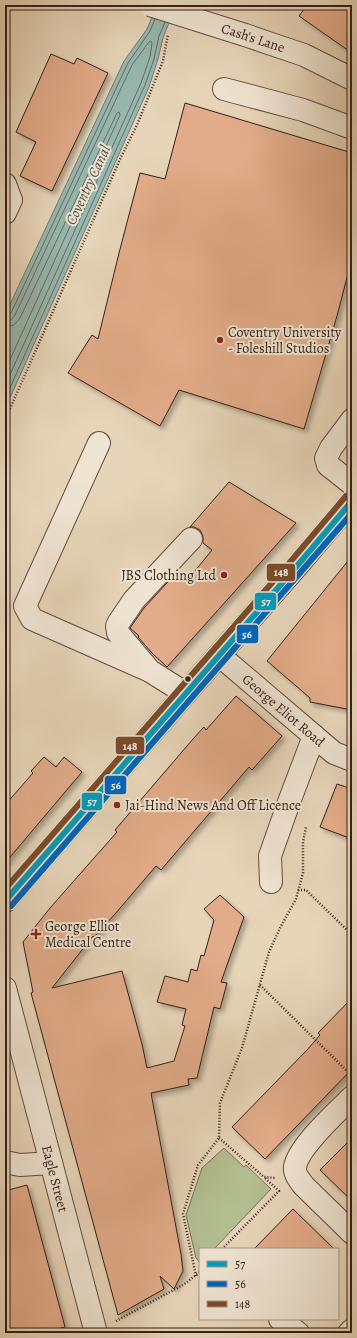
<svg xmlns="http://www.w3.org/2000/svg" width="357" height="1338" viewBox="0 0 357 1338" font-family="Alegreya,serif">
  <defs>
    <filter id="shadow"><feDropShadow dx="3.5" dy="3.5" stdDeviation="2" flood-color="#0004"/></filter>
  </defs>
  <rect width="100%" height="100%" fill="#e7d5b9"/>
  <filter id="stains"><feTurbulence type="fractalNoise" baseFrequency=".005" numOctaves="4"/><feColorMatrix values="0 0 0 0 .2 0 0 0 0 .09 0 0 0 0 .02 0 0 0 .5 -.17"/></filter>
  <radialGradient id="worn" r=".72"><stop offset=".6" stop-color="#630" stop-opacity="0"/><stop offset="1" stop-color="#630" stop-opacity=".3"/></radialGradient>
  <!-- green -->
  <path fill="#b3be91" stroke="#746f54" d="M224 1148 244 1167 246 1165 271 1189 214 1249H200V1263L196 1258 186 1215 202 1168Z"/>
  <!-- water -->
  <path fill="#97b8b0" stroke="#707b72" d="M157 5H176L163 38 158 59 149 87 5 409V315L124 61 147 29Z"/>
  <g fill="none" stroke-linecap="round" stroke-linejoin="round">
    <!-- shore -->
    <path stroke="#666c63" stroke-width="1" d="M5 316 8 315 11 313 128 63 150 31 155 19
      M5 321 11 320 15 315 132 65 149 42 151 41 152 43 150 57 141 83 5 386
      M5 327 14 325 20 318 117 113 119 112 120 115 5 371
      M5 399 145 85 154 59 159 36 165 22"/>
  </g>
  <!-- building -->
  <path fill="#e2ab89" stroke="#352016" filter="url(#shadow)" d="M307 5H352V53L299 16Z
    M51 54 74 64 77 58 108 73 52 191 20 176 36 142 16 132Z
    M185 103 352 153V258L337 316 304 429 179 390 160 426 68 373 92 335 98 339 119 253 140 173 165 179Z
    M229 482 296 523 167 667 152 653 138 637 139 636 130 628 144 608 177 572 186 582 212 550 203 543V536L200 530 194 527H190Z
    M352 556V710L310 702V698L267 661Z
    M236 696 282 736 252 770 249 767 161 870 156 866 115 914 94 937 93 936 52 988 122 971 142 1044 147 1068 174 1061 185 1026 182 1025 186 1009 157 1002 165 976 188 982 191 969 197 971 201 955 204 956 214 920 204 909 220 895 244 917 221 982 227 983 220 1009 214 1007 197 1078 188 1079 189 1085 151 1093 181 1254 183 1271 174 1289 160 1276 164 1289 118 1315 31 993 33 992 23 942 50 908 117 832 115 830 193 739 204 727 206 730Z
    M44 757 56 767 64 757 82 772 5 863V805L33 773 31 771Z
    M337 784 352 789V839L320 827Z
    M352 998V1069L265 1159 232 1127 307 1050 320 1035 318 1033Z
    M352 1138V1201L320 1170Z
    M27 1185 65 1327 43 1333H5V1191Z
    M293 1209 334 1249H254Z"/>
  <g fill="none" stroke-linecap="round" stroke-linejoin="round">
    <!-- minor casing -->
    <g stroke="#624d3f" stroke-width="24">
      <g id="minor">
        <path d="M245 35 304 55 352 79"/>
        <path d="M224 89 303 110 352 128"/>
        <path d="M5 184 11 200 5 213"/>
        <path d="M352 420 331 448 326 458 328 465 352 484"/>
        <path d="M99 443 25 606 32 619 150 671"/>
        <path id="s1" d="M219 655 334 753 352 760"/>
        <path d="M185 693 150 671 118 633 117 626 119 622 134 600 191 539"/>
        <path d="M271 882 270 856 289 802 314 736"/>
        <path id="s2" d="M5 988 96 1333"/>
        <path d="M352 1097C337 1112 298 1147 295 1167 294 1174 300 1181 304 1186L352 1233"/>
        <path d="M5 1162 20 1165 51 1163"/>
        <path d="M280 1319 298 1333"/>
        <path d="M349 1333 352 1330"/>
      </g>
    </g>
    <!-- major casing -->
    <g stroke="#352016" stroke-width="24">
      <path id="major" d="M5 901 219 655 297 566 352 501"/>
    </g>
    <!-- path -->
    <path stroke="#352016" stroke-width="2.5" stroke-dasharray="1 2" stroke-linecap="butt" d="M5 420 121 157 137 125 163 61 168 34
      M298 890H306L352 935
      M260 985 352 1076
      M219 1138 264 1177 275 1178
      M222 1249 279 1191 264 1177
      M196 1276 183 1214 198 1165 219 1138 220 1103 242 1048 269 952 280 928 296 899 303 873V842L306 827
      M116 1321 183 1285 200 1272"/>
    <!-- minor -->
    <use href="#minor" stroke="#efe4d2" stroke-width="22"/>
    <!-- major -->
    <use href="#major" stroke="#e7d5b9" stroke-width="22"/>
    <!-- minor-bridge casing -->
    <g stroke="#624d3f" stroke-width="24" stroke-linecap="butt">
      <path id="minor-bridge" d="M150 5 245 35"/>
    </g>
    <!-- minor-bridge -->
    <use href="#minor-bridge" stroke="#efe4d2" stroke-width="22"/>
    <!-- bus-1 casing -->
    <g stroke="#efe4d2" stroke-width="9">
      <path id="bus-1" d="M5 901 297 566 352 501"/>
    </g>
    <!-- bus-2 casing -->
    <g stroke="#efe4d2" stroke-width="9">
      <path id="bus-2" d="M11 906 352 513"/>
    </g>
    <!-- bus-3 casing -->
    <g stroke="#efe4d2" stroke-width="9">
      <path id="bus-3" d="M5 889 291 561 346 496"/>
    </g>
    <!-- bus-1 -->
    <use href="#bus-1" stroke="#059bbc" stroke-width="6"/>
    <!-- bus-2 -->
    <use href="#bus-2" stroke="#0065bd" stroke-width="6"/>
    <!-- bus-3 -->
    <use href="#bus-3" stroke="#7a4b2a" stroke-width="6"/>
  </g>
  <!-- markers -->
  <g fill="#8f2418" stroke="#efe4d2" stroke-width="1.5">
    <circle cx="220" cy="340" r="4"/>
    <circle cx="224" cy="575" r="4"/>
    <circle cx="117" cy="805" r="4"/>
    <path d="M34 928h4v4h4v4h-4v4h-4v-4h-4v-4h4z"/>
  </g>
  <circle fill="#352016" stroke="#efe4d2" stroke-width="1.5" cx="188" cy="679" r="3.5"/>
  <g text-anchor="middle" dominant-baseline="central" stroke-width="4" stroke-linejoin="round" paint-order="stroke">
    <!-- street labels -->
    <g font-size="14" fill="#352016" stroke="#efe4d2">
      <text transform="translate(253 38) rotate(18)">Cash's Lane</text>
      <text stroke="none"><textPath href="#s1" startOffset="85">George Eliot Road</textPath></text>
      <text stroke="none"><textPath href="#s2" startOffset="197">Eagle Street</textPath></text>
    </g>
    <!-- poi labels -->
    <g font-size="14" fill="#352016" stroke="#efe4d2" text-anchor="start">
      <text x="228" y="332">Coventry University<tspan x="228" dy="16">- Foleshill Studios</tspan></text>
      <text x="216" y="575" text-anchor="end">JBS Clothing Ltd</text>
      <text x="125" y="805">Jai-Hind News And Off Licence</text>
      <text x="45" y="926">George Elliot<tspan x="45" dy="16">Medical Centre</tspan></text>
    </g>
    <!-- water labels -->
    <g font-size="15" font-style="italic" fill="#524e44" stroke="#efe4d2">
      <text transform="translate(88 185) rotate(-65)">Coventry Canal</text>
    </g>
  </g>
  <g stroke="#efe4d2" stroke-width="1.5">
    <rect x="266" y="563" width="30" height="19" rx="4" fill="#7a4b2a"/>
    <rect x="254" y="592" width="23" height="19" rx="4" fill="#059bbc"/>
    <rect x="236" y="624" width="23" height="20" rx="4" fill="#0065bd"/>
    <rect x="115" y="736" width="30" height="19" rx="4" fill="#7a4b2a"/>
    <rect x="104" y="775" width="23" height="20" rx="4" fill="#0065bd"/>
    <rect x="81" y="792" width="22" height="19" rx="4" fill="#059bbc"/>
  </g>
  <g font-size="11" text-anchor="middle" font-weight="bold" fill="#fff">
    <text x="281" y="576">148</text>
    <text x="266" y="605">57</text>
    <text x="247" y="638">56</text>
    <text x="130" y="750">148</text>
    <text x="116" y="789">56</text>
    <text x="92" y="805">57</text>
  </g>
  <!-- margin -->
  <rect width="357" height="1338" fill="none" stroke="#e7d5b9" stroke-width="20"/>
  <rect x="6" y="6" width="345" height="1326" fill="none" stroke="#352016" stroke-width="2"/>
  <rect x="10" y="10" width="337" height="1318" fill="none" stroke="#352016"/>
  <!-- legend -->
  <rect x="199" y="1248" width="140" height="72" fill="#efe4d2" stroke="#a59687"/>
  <rect x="207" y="1261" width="20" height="6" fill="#059bbc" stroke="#a59687"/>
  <text x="235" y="1268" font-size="12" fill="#352016">57</text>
  <rect x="207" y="1281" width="20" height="6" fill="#0065bd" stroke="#a59687"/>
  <text x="235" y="1288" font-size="12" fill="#352016">56</text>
  <rect x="207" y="1301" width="20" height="6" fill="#7a4b2a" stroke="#a59687"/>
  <text x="235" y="1308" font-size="12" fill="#352016">148</text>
  <rect width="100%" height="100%" filter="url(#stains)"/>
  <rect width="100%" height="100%" fill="url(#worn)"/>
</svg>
